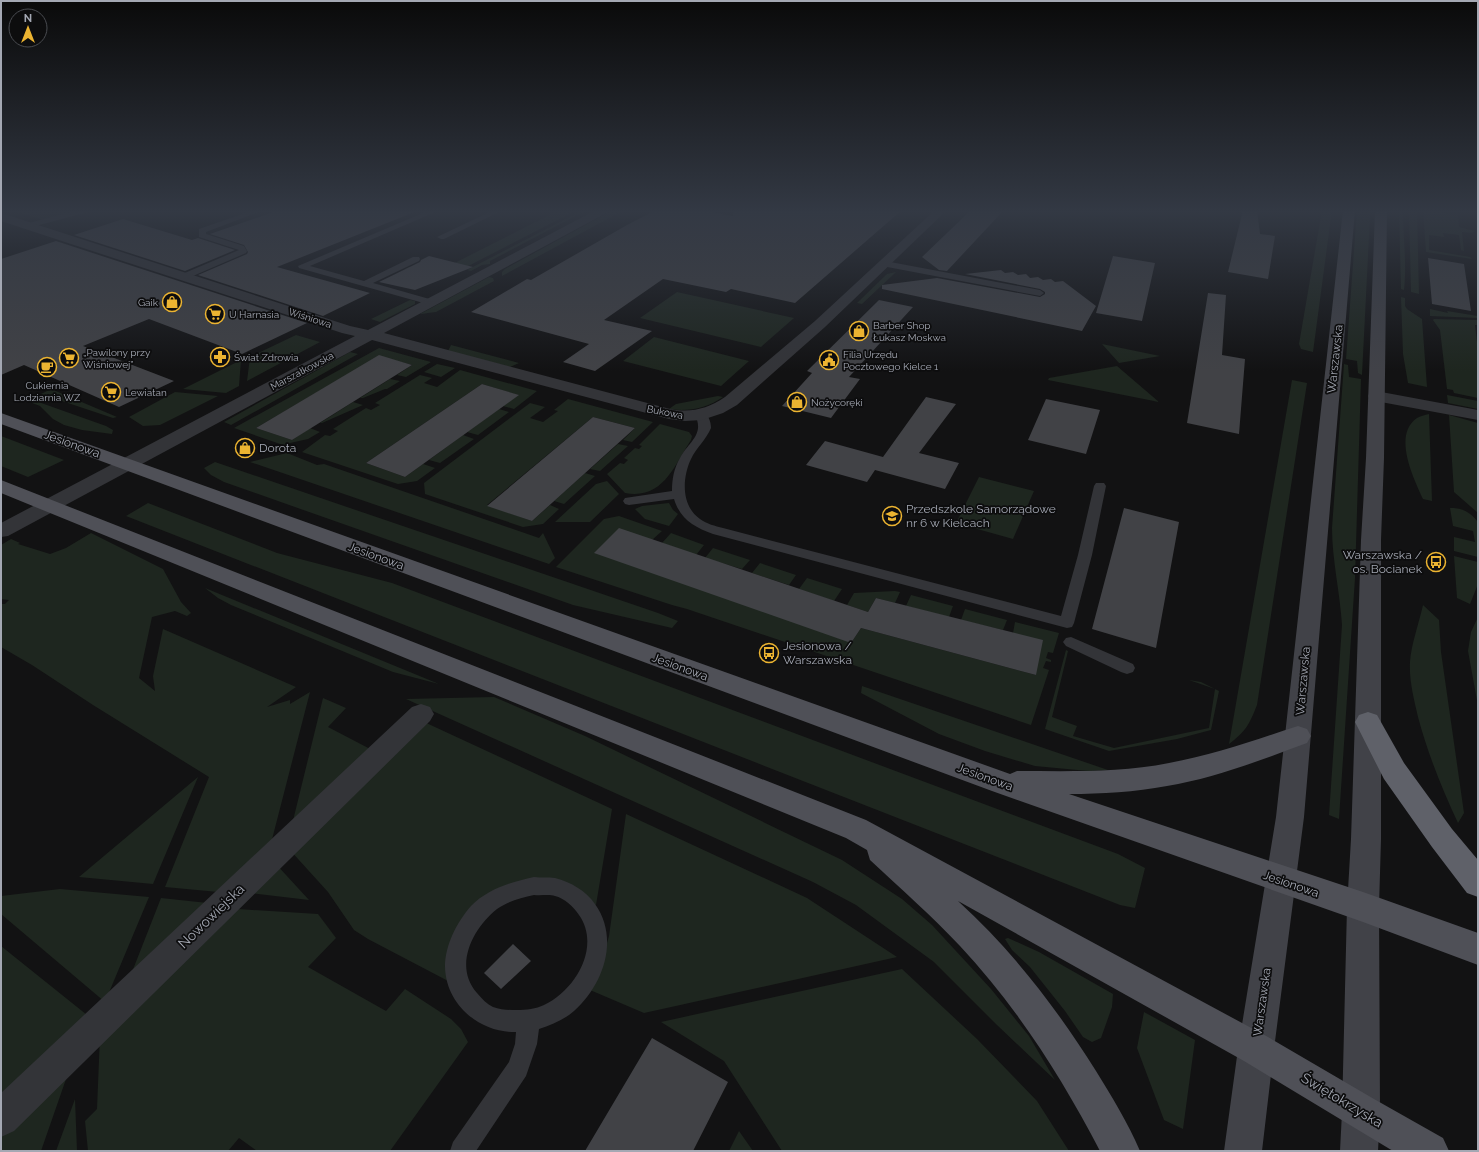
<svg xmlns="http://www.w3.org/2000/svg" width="1479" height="1152" viewBox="0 0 1479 1152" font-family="Raleway,sans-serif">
  <rect width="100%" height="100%" fill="#121213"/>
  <!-- green -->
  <path fill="#1e261f" d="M22 210H64L71 212 44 220 17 212Z
    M559 210H577L447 277 433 276 405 269 409 267 435 273Z
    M583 210H587L490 261V264L482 265 471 271 467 270Z
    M613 210H624L502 276V272L505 269Z
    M1322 210H1332L1313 352 1301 349 1299 344Z
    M1357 210H1369L1370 217 1362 375 1358 373 1357 361 1346 359Z
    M1399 210H1403C1403 235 1407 265 1404 290L1401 289Z
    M1409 210H1417L1419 294 1411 292Z
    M1423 210 1439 211 1447 214H1458L1459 227 1475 231 1472 233 1462 232 1464 251 1461 250 1459 235 1443 233 1444 237 1429 235V250L1470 257 1472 259 1426 252Z
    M896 272 862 304 857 303 887 274Z
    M489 277 493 278 494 281 436 312 420 314Z
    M677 292 794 318 761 347 640 318Z
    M1401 297 1405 298V306L1407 309 1422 319 1427 387 1408 383 1403 354Z
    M410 300 415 301V304L380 322 371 319Z
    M1430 309 1448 313 1447 311 1478 316V318L1430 316Z
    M1434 319 1478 320V325H1475L1478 350V398L1454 393 1453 390 1447 389 1440 330 1433 320Z
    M296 335 320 342 247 381 250 357Z
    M654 337 749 361 721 386 623 361Z
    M1102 344 1160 356 1119 363Z
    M451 345 519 363 510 367 448 351Z
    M379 348 431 362 406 377 397 375 412 365 379 356 256 428 292 440 310 428 320 432 308 439 290 443 286 446 234 428Z
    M350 352 358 354 231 425 224 422Z
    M241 360 239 386 226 393 183 389Z
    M437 364 455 368 441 377 424 372Z
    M1344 364 1348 365 1349 377 1361 379 1355 578 1339 819 1329 815 1342 625C1340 592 1332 560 1332 528Z
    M1117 366 1159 402 1048 380 1049 378Z
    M460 370 537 391 514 409 503 406 518 395 482 384 366 463 405 477 423 464 435 468 417 481 398 484 302 452 325 435 330 436 338 431 333 429 366 408 371 410 380 405 375 403 420 375 432 378 424 383 437 387Z
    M390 379 400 381 387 389H385L363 398H360Z
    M1292 380 1307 383 1257 705C1249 725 1246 731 1229 744Z
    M51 389 117 417 113 418 41 394Z
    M175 392 218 396 160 425 143 426 129 417Z
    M1447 395 1478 401V409L1448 403Z
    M718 396 723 397C707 408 689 412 669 409L676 404Z
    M30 399 106 426 113 430 112 434 82 430 64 425 53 419 40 406 27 401Z
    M568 399 653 422 632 442 623 440 635 428 593 417 487 505 532 521 550 505 559 509 543 524 523 527 425 494 424 483 530 403 545 407 530 418 543 422 558 411 554 410Z
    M353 402 363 405 322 423H320Z
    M499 409 509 412 478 435 467 432Z
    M1429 414 1432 501 1423 499C1414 479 1392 435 1417 418 1420 416 1425 415 1429 414Z
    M1449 415 1478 423V513L1454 492Z
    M660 424 689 432 692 436 691 440C674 466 663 500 625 493L607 474 620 463 624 464 628 460 624 458 635 448 639 449 642 446 639 445Z
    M463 435 474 439 440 463 429 460Z
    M1 436 64 460 28 477 1 466Z
    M618 444 628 446 600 471 590 469Z
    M287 453 317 465 324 464 539 538 543 533 555 558 549 564 250 462Z
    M215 462 658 613 678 621 672 628 573 605 224 482 211 475 204 468Z
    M585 473 595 476 564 504 554 501Z
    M979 477 1034 491 1013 539 956 523Z
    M607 481 619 494 590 522H555L596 484Z
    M148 503 277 553 392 583 1118 854 1145 868 1135 908 1120 905 126 516Z
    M669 503 673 510 678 514 669 526 645 519 635 509 642 506Z
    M1450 508C1463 508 1470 512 1478 522V557L1454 551V537L1475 542 1473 531 1453 526Z
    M619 516 662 531 652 540 851 643 861 628 1036 675 1013 633 1015 622 1059 633 1053 653 1048 652 1046 658 1051 660V662L1046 661 1043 668 1049 670 1031 725 687 609 672 605 556 567 604 519Z
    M91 533 163 569 181 602 191 613 187 616 175 611 152 617 139 678 155 691 153 676 163 629 296 687 267 707 290 700V704L310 692 268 855 229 893 165 887 209 777 93 705 32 665 1 647V604H5L9 600 1 599V545L11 539 20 543 18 544 50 554 66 548Z
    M671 533 704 545 696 555 662 543Z
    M713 548 750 560 742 569 705 558Z
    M1454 556 1478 562V584L1470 604 1457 598Z
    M760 563 796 575 789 585 752 573Z
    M807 578 842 589 834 601 799 589Z
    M205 588 439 684 393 672 231 605 218 598Z
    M895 591 900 592 895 603 876 598 868 612 847 605 854 593Z
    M911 595 953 606 949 617 906 606Z
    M1423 605 1439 620 1441 652 1464 813 1458 823C1442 789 1428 754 1418 717 1414 699 1409 681 1410 662 1411 645 1419 623 1423 605Z
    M965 609 1007 620 1003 630 961 620Z
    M1478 617V706L1468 651 1471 632Z
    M1066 650 1068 651 1052 717 1077 726 1073 736 1114 748 1209 728 1215 689 1189 680 1201 682 1219 691 1211 730 1177 739 1109 751 1045 729Z
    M862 686 1108 770 1088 771 1035 766 985 751 939 734 861 693Z
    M494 697 585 736 842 860 902 899 932 925 991 989 1029 1036 1055 1080 997 1025 934 962 856 905 813 882 406 699Z
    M323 698 346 708 328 727 374 751 289 837Z
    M422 721 612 809 596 905 579 891 497 889 450 982 368 939 354 930 328 892 289 849Z
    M198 777 153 884 79 877Z
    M626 814 807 898 897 957 644 1013 590 990 598 976 609 936Z
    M275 863 309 900 242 892Z
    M60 889 149 897 105 1002 1 914V896Z
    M161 898 217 904 123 995Z
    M238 909 318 914 336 938 308 967 386 1011 405 989 451 1019 461 1029 468 1042 390 1151H257L239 1138 228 1151H88L85 1121 97 1109 100 1035Z
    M1008 938 1039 952 1113 994 1112 1007 1101 1038 1092 1042 1083 1037 1065 1011 1030 967 1012 950 1005 939Z
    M1 946 92 1019 1 1105Z
    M902 969 977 1039 1037 1101 1069 1151H782L724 1061 661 1022Z
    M1144 1012 1195 1040 1183 1129 1164 1120 1137 1048Z
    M73 1059 41 1151H1V1131Z
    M75 1099 77 1151H56Z
    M739 1131 753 1151H729Z"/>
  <!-- building -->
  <path fill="#414246" d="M279 210H417V211L277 267 370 293 323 316 198 275 247 254 248 252 244 245 210 234Z
    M656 210H701L733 216V210H902L795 303 731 289 726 292 663 279 604 320 652 331 595 371 563 362 589 344 471 312 527 279 531 280 627 225Z
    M971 210H1004L947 271 939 270 922 257Z
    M1243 210H1257L1260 234 1275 236 1268 279 1228 272Z
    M123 219 192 240 198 238 235 250 185 271 74 235Z
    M56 241 307 323 242 354 149 319 83 346 174 381 119 407 24 365 1 375V259Z
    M429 256 473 267 415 290 379 282 420 262 421 260Z
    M1113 256 1155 263 1142 321 1096 313Z
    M1428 258 1464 264 1471 311 1432 304Z
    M1001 270 1005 273 1013 272 1018 275 1026 274 1030 278 1038 277 1043 280 1051 279 1055 282 1063 281 1096 306 1082 331 882 289V285L937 278 1040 297 1045 294V292L1040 289 965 274Z
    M1208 293 1226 295 1222 355 1245 359 1239 434 1187 423Z
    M879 300 913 307 849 377 860 379 831 418 782 406 812 373 807 371Z
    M379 355 412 365 292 440 256 428Z
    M482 384 519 395 405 477 366 463Z
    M926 397 956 404 919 453 959 463 945 489 875 470 867 482 806 465 825 441 883 457Z
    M1046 399 1100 410 1086 454 1028 440Z
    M593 417 635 428 532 521 487 506Z
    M1124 508 1179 522 1156 648 1092 629Z
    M619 528 868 612 876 598 1043 640 1036 675 861 628 851 643 594 553Z
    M513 944 531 961 501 989 484 973Z
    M652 1038 728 1082 693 1151H585Z"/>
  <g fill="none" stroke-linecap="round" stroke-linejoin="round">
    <!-- lane -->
    <path fill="#333438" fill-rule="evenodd" d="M78 210H89L88 212 28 228 24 226 25 224Z
      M254 210H264L206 232V234L244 246 247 251 246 253 186 279H180L179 277 180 275 239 250 199 237V229Z
      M430 210H440L310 266 364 281 413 257H419L420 259 419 261 373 283 433 300 435 302 433 304H427L299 268 298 266Z
      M494 210H503L444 239H441L437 237Z
      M885 261 1040 290 1044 293 1040 296 882 266 881 264Z
      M701 412C708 413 711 421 711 428 706 440 696 448 691 459 682 478 681 506 700 519 707 524 715 526 723 528L1061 616 1078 555 1094 486 1096 483H1104L1106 486 1092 555 1074 623 1072 627 1067 628 713 534C694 527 680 519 674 499L629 505 625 504 623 501 625 498 672 491C672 479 674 468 680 458 688 442 705 435 695 415Z
      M1071 637 1133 664 1135 668 1133 672 1127 674 1121 672 1066 646 1063 642 1066 638Z
      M534 877C541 878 548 877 555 878 571 882 586 891 595 904 620 939 603 985 574 1011 564 1020 551 1025 539 1029L537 1044 526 1076 476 1151H450L453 1142 509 1062 515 1044 516 1032C480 1033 446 1005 445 967 445 945 457 922 471 906 488 889 511 882 534 877ZM534 895C541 896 549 894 555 896 564 898 574 907 579 915 601 946 576 990 544 1005 536 1009 526 1010 517 1010 510 1010 501 1010 493 1007 487 1004 482 999 477 993 453 966 473 928 497 909 508 901 521 898 534 895Z"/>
    <!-- street -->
    <path fill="#333438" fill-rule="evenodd" d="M596 210H610L608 212 384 333 670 409C691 413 707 409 725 397L815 321 935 210H947L825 327 737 405 723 413 702 420 685 421 669 419 372 340 8 536 1 537V523L355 336 342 333 1 221V213L350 326 368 330Z
      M1376 391 1478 410V420L1370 400 1368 396 1370 392Z
      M421 704 430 707 434 714 430 721 14 1131 1 1137V1093L412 707Z"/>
    <!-- secondary -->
    <path fill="#414248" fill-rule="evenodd" d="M1343 210H1355L1304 817 1274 1049 1262 1151H1224L1238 1049 1276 817Z
      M1375 210H1387L1384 458 1381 540V839L1379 907 1380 1112 1378 1151H1340L1342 1112 1347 907 1351 839 1361 540 1366 458Z"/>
    <!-- primary -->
    <path fill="#4f5057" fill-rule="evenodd" d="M1 413 1010 774 1017 771C1068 771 1119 773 1169 763 1214 755 1255 740 1298 726L1307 729 1311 736 1307 743C1261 760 1215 778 1167 786 1135 792 1102 794 1069 794L1363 892 1478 933V965L1363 922 992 791 1 424Z
      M1 480 866 820 1268 1037 1374 1099 1443 1138 1449 1151H1393L1244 1061 958 901C1013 951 1057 1009 1096 1071 1112 1097 1128 1123 1140 1151H1100C1062 1078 1017 1007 960 946 932 916 901 889 870 860L867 850 846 838 1 493Z"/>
    <!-- highway -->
    <path fill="#5f6169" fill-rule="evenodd" d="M1368 712 1377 715 1404 763 1452 829 1478 860V897L1467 893 1432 847 1384 779 1355 722 1359 715Z"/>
  </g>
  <!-- sky -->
  <linearGradient id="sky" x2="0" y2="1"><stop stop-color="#0a0a0a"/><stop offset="0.57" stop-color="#333944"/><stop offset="1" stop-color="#333944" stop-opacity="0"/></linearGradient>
  <rect width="1479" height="371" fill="url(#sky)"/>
  <!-- icons -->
  <defs>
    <g id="shop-ring" transform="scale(1)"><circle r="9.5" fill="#0d0d0e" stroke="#ecb431" stroke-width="1.5"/><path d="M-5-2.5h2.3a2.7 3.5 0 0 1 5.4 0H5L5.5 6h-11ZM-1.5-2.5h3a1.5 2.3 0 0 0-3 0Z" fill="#ecb431"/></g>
    <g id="supermarket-ring" transform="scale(1)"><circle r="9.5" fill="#0d0d0e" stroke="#ecb431" stroke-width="1.5"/><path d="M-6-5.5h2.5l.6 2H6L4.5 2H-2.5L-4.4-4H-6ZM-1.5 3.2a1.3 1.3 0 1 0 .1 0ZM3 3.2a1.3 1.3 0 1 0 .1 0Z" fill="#ecb431"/></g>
    <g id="pharmacy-ring" transform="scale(1)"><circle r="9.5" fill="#0d0d0e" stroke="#ecb431" stroke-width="1.5"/><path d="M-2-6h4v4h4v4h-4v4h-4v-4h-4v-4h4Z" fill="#ecb431"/></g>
    <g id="civic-ring" transform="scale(1)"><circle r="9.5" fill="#0d0d0e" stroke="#ecb431" stroke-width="1.5"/><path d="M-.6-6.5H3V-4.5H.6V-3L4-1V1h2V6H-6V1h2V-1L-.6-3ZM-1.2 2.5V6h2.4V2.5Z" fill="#ecb431"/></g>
    <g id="cafe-ring" transform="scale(1)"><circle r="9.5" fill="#0d0d0e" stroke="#ecb431" stroke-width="1.5"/><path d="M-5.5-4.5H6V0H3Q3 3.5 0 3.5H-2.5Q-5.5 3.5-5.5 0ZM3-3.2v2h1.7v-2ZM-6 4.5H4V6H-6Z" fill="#ecb431"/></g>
    <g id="school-ring" transform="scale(1)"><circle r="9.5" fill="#0d0d0e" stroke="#ecb431" stroke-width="1.5"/><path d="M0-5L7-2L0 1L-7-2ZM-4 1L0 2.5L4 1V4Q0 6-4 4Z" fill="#ecb431"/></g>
    <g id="bus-ring" transform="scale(1)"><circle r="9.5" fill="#0d0d0e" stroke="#ecb431" stroke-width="1.5"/><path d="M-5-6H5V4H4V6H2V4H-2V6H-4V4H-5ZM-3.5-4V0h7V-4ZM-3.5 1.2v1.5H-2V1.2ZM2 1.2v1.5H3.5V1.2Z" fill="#ecb431"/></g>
  </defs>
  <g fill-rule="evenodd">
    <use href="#shop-ring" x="172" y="302"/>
    <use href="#supermarket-ring" x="215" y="314"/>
    <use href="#shop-ring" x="859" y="331"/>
    <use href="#pharmacy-ring" x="220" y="357"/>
    <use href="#supermarket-ring" x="69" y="358"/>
    <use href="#civic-ring" x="829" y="360"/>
    <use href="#cafe-ring" x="47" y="367"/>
    <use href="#supermarket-ring" x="111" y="392"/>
    <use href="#shop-ring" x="797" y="402"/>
    <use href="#shop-ring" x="245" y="448"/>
    <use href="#school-ring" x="892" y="516"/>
    <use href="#bus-ring" x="1436" y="562"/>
    <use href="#bus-ring" x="769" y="653"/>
  </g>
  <g text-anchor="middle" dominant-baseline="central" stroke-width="3.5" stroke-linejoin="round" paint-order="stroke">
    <!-- far-poi labels -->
    <g font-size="10" fill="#a4a8b3" stroke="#0d0d0e" text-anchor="start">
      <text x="158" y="302" text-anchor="end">Gaik</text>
      <text x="229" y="314">U Harnasia</text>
      <text x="873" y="325">Barber Shop<tspan x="873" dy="12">Łukasz Moskwa</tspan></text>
      <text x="83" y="352">„Pawilony przy<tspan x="83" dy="12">Wiśniowej”</tspan></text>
      <text x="843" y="354">Filia Urzędu<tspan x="843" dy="12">Pocztowego Kielce 1</tspan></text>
      <text x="234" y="357">Świat Zdrowia</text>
      <text x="47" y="385" text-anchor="middle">Cukiernia<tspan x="47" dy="12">Lodziarnia WZ</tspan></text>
      <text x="125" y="392">Lewiatan</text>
      <text x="811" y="402">Nożycoręki</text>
    </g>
    <!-- far-street labels -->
    <g font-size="10" fill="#a4a8b3" stroke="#0d0d0e">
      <text transform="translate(310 318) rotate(18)">Wiśniowa</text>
      <text transform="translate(302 371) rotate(-28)">Marszałkowska</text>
      <text transform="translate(665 412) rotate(11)">Bukowa</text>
    </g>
    <!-- street labels -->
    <g font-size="12" fill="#a4a8b3" stroke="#0d0d0e">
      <text transform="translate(1335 359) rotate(-84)">Warszawska</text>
      <text transform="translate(72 444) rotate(20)">Jesionowa</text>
      <text transform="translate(376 556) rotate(20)">Jesionowa</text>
      <text transform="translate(680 667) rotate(20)">Jesionowa</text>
      <text transform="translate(1303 681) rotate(-85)">Warszawska</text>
      <text transform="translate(985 777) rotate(20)">Jesionowa</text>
      <text transform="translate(1291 884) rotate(19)">Jesionowa</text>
      <text transform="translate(1262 1002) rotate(-82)">Warszawska</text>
    </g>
    <!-- poi labels -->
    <g font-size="12" fill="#a4a8b3" stroke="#0d0d0e" text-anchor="start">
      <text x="259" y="448">Dorota</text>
      <text x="906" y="509">Przedszkole Samorządowe<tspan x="906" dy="14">nr 6 w Kielcach</tspan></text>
      <text x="1422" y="555" text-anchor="end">Warszawska /<tspan x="1422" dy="14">os. Bocianek</tspan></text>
      <text x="783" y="646">Jesionowa /<tspan x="783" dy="14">Warszawska</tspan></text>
    </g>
    <!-- near-street labels -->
    <g font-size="14" fill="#a4a8b3" stroke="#0d0d0e">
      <text transform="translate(211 916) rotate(-44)">Nowowiejska</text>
      <text transform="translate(1342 1100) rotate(31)">Świętokrzyska</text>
    </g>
  </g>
  <!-- border -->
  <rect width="1479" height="1152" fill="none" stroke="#a4a8b3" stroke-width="4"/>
  <!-- north arrow -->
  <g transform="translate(28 28)"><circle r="19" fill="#0d0d0e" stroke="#494b50"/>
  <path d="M0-3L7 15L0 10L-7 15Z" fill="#ecb431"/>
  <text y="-6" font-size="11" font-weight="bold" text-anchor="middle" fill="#a4a8b3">N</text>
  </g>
</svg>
